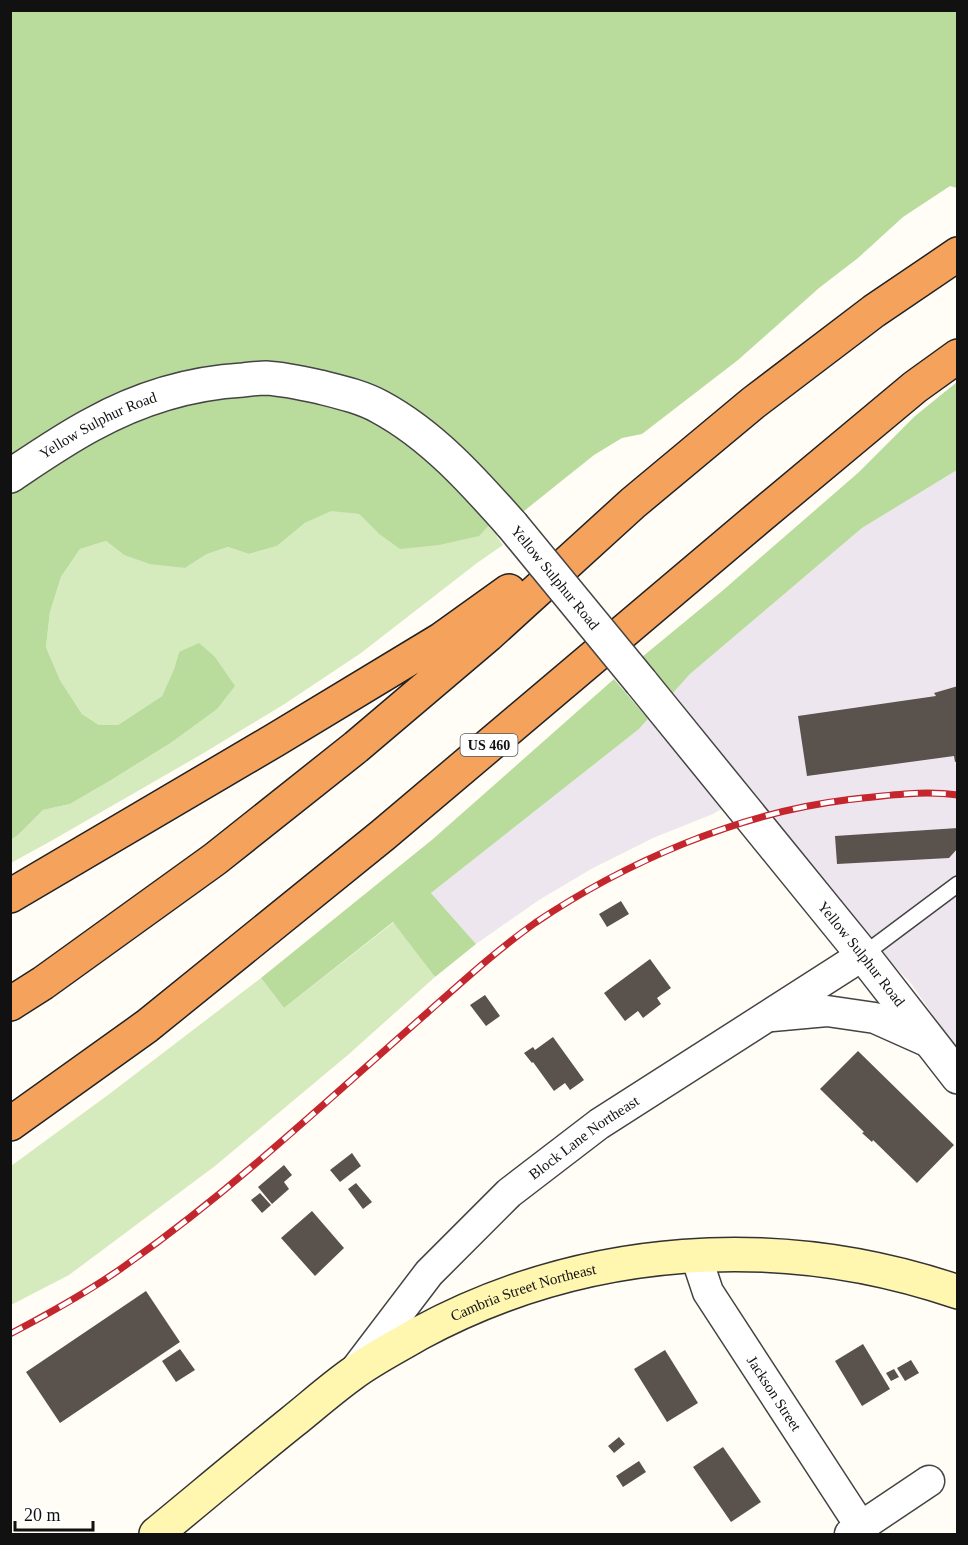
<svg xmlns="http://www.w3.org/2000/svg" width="968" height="1545" viewBox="0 0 968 1545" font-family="Georgia,serif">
  <rect width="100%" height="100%" fill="#fffdf5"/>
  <!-- industrial -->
  <path fill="#eee6ef" d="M957 470V1050L910 982 858 931 750 792 713 814 653 838 593 868 539 900 476 944 431 893 639 729 690 674 862 528Z"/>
  <!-- green -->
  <path fill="#d5ebbd" d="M331 510 359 514 378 533 493 521 501 532 497 537 503 545 477 563 361 653 283 705 202 754 51 841 11 863V840L18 835 43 810 70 804 108 782 169 744 179 652 174 669 162 696 118 725H99L82 714 60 680 46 647 50 612 61 577 80 549 106 541 124 555 185 568 207 554 228 547 249 554 277 546 305 523Z
    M394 922 435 977 349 1054 215 1166 69 1275 11 1305V1166L108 1095 261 978 284 1008Z"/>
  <!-- forest -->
  <path fill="#b9dc9c" d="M11 11H957V188L950 186 903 217 858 258 819 288 738 360 642 434 622 438 594 455 519 515 498 492 272 363 11 460Z
    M957 382V470L862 528 690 674 672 694 642 657 721 592 859 472 915 416Z
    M274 391 355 410 394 432 429 458 493 521 479 536 439 545 400 549 378 533 359 514 331 511 305 523 277 546 249 554 228 547 207 554 185 568 150 564 124 555 106 541 80 549 61 577 50 612 46 647 60 680 82 714 99 725H118L162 696 174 669 179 652 199 643 215 657 235 686 217 709 169 744 108 782 70 804 43 810 18 835 11 840V488L114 425 195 398Z
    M614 679 648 719 639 729 431 893 476 944 435 977 393 922 284 1008 261 978 433 839Z"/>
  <!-- building -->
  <path fill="#5a524d" d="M958 686V761L955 762 954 756 807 776 798 716 936 696 934 693Z
    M958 828V848L949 858 837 864 835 836Z
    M621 901 629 914 607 927 599 914Z
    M650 959 671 988 657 998 661 1004 643 1018 638 1011 625 1021 604 993Z
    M485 995 500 1016 486 1026 470 1005Z
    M553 1037 584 1080 570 1090 565 1083 554 1091 533 1062 532 1063 524 1053 533 1047 535 1050Z
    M858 1051 954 1145 917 1183 873 1140 872 1142 862 1133 864 1132 820 1089Z
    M352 1153 361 1166 340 1182 330 1170Z
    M284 1165 292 1175 284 1182 289 1189 272 1204 258 1187Z
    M356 1183 372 1202 363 1209 348 1189Z
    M260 1193 271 1205 262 1213 251 1200Z
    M312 1211 344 1248 315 1276 281 1238Z
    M146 1291 180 1342 60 1423 26 1372Z
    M863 1344 890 1389 862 1406 835 1361Z
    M180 1349 195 1370 176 1382 162 1361Z
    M665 1350 698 1403 667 1422 634 1369Z
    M911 1360 919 1373 905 1381 897 1368Z
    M894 1369 899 1377 891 1381 886 1373Z
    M619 1437 625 1444 614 1453 608 1446Z
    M723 1447 761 1502 731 1522 693 1467Z
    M639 1461 646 1472 623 1487 616 1476Z"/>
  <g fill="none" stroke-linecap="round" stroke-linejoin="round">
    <!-- service casing -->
    <g stroke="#444" stroke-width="18">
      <path id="service" d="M863 955 958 884"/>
    </g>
    <!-- minor casing -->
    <g stroke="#444" stroke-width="33">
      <g id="minor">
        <path d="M772 1016 827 1011 875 1018 931 1043"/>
        <path id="s1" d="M696 1256 708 1292 861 1527"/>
        <path id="s2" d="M356 1369 429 1273 509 1193 599 1124 863 955"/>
        <path d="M850 1534 929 1481"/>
      </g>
    </g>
    <!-- tertiary casing -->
    <g stroke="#444" stroke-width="36">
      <g id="tertiary">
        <path id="s3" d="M10 476C37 458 63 440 91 425 138 399 190 383 243 380 251 379 258 378 266 378 284 379 302 383 320 387 340 392 362 397 380 407 432 435 473 481 512 525"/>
        <path id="s4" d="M641 682 863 955 958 1077"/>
      </g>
    </g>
    <!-- secondary casing -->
    <g stroke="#333" stroke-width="36">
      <g id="secondary">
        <path id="s5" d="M156 1534C201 1497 246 1459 292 1422 312 1406 331 1389 352 1374 372 1359 396 1347 418 1334 584 1244 779 1231 958 1292"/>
      </g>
    </g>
    <!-- motorway casing -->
    <g stroke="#222" stroke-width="36">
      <path id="motorway" d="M10 896 275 740 442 639 509 591
        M10 1004 43 983 215 859 356 747 488 635 633 503 753 403 874 311 958 254
        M10 1124 147 1026 383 835 758 518 915 387 958 356"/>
    </g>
    <!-- service -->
    <use href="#service" stroke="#fff" stroke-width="15"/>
    <!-- minor -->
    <use href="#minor" stroke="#fff" stroke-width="30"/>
    <!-- tertiary -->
    <use href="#tertiary" stroke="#fff" stroke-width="33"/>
    <!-- secondary -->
    <use href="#secondary" stroke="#fff6b0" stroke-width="33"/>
    <!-- motorway -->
    <use href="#motorway" stroke="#f5a25d" stroke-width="33"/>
    <!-- rail casing -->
    <g stroke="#c4262e" stroke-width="7">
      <path id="rail" d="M10 1334C50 1313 90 1291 126 1265 170 1234 213 1200 254 1165 313 1115 370 1063 427 1013 462 982 497 950 535 923 624 863 738 813 846 800 882 796 921 790 958 795"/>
    </g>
    <!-- rail -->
    <use href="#rail" stroke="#fff" stroke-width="4.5" stroke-dasharray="14" stroke-linecap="butt"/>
    <!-- tertiary-bridge casing -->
    <g stroke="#444" stroke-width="36" stroke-linecap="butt">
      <g id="tertiary-bridge">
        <path id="s6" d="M512 525 641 682"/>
      </g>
    </g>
    <!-- tertiary-bridge -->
    <use href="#tertiary-bridge" stroke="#fff" stroke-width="33"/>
  </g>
  <g text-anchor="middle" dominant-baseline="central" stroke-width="6" stroke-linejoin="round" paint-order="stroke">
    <!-- shield labels -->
    <rect fill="#fff" stroke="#585858" stroke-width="1.5" x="460.5" y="734" width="57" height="22" rx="4.5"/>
    <g font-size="14" font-weight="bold" fill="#111">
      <text x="489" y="745">US 460</text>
    </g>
    <!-- street labels -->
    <g font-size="15" fill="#111" stroke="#fff">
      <text stroke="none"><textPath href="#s3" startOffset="102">Yellow Sulphur Road</textPath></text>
      <text stroke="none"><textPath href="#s6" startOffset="68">Yellow Sulphur Road</textPath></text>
      <text stroke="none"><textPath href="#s4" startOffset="350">Yellow Sulphur Road</textPath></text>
      <text stroke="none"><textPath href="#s2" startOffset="327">Block Lane Northeast</textPath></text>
      <text stroke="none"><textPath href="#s5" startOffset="444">Cambria Street Northeast</textPath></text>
      <text stroke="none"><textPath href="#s1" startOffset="159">Jackson Street</textPath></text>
    </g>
  </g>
  <!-- border -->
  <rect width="968" height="1545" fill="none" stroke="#111111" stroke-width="24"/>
  <!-- scale -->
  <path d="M15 1521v9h78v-9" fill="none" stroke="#111111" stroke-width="3"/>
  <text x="24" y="1521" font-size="18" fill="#111111" stroke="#ffffff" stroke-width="4.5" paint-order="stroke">20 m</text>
</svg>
